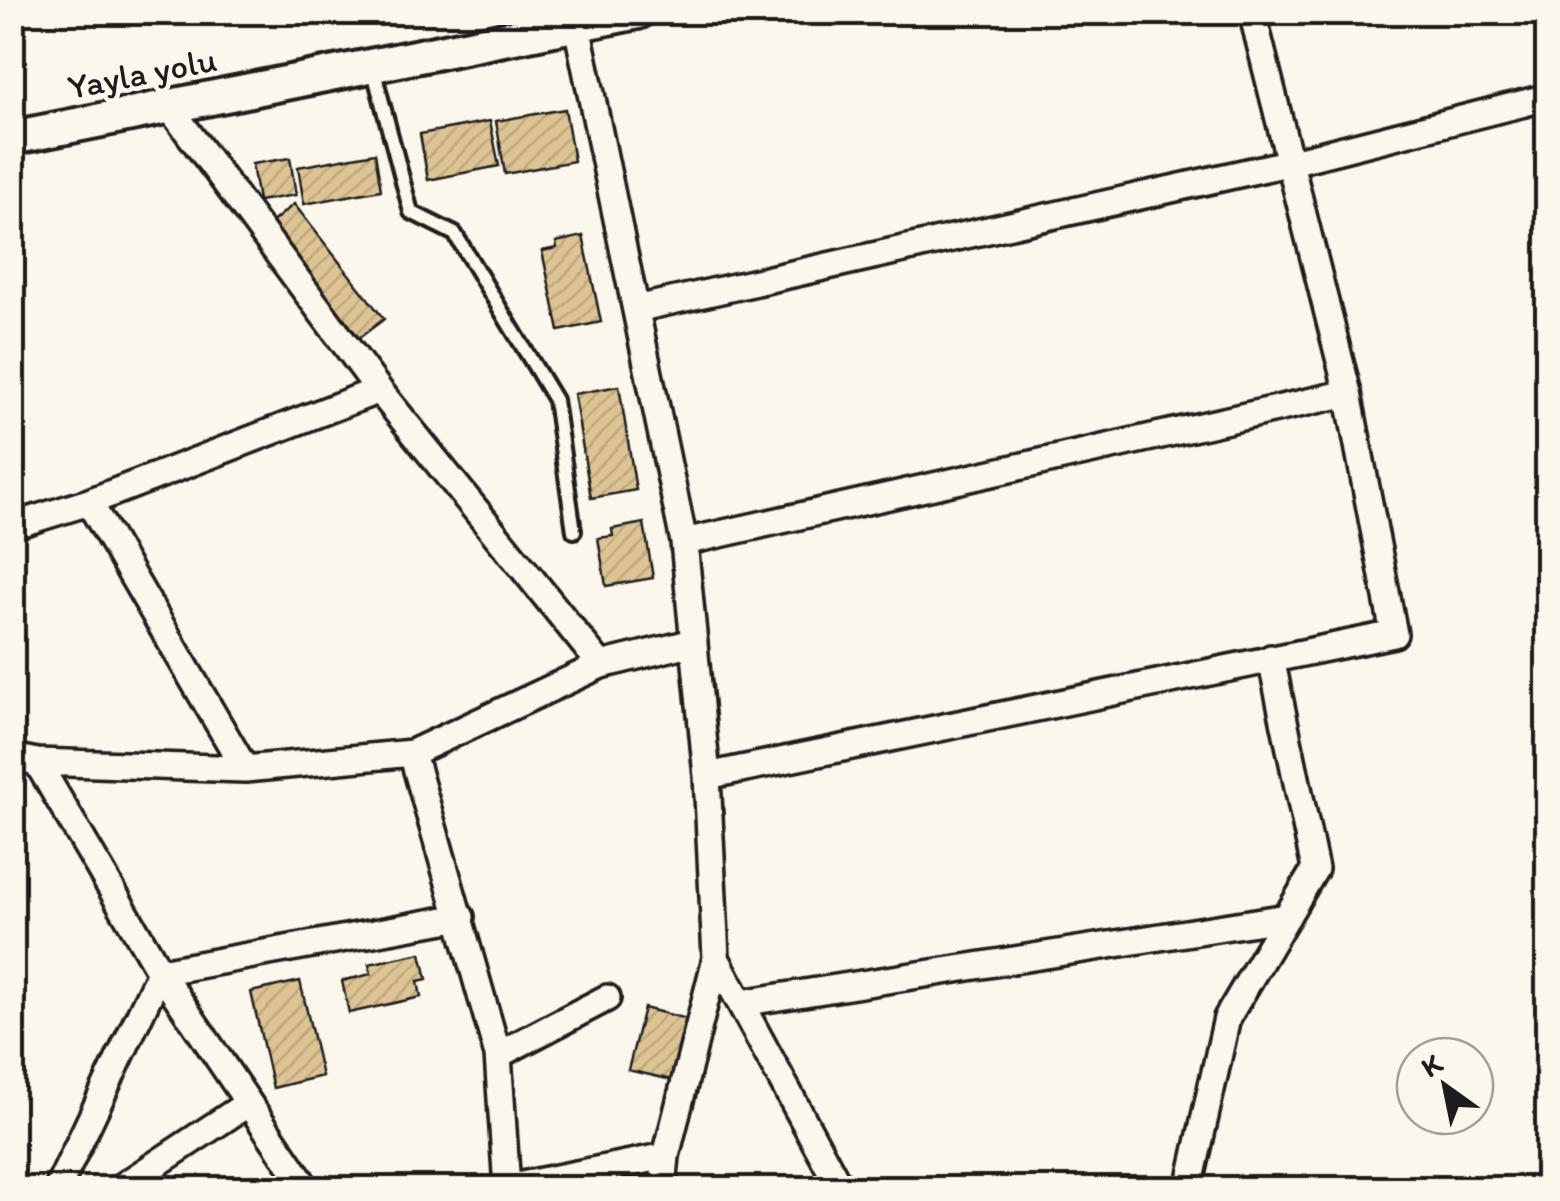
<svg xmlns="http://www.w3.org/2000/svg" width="1560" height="1201" viewBox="0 0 1560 1201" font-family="Itim,sans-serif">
  <defs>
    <pattern id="building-hatch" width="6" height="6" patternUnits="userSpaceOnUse" patternTransform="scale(2.5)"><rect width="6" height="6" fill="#dec494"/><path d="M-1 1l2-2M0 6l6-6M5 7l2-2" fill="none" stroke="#bea87f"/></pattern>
  </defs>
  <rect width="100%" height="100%" fill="#fbf7ec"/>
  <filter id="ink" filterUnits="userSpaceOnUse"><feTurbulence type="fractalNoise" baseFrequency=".01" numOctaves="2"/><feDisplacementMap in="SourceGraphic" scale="20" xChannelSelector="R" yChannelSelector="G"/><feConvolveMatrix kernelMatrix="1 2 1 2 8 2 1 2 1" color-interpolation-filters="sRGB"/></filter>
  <g filter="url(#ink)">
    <!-- building -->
    <path fill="url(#building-hatch)" stroke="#1c1c1c" stroke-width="2.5" d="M565 109 574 161 505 174 496 121Z
      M490 121 499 166 428 180 420 134Z
      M375 153 381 190 304 204 298 167Z
      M290 158 296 195 258 201 252 164Z
      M294 204 384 319 359 338 270 224Z
      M583 236 601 322 559 331 542 251 557 248 556 242Z
      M619 386 636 490 591 498 574 394Z
      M644 523 653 578 606 586 598 538 613 536 612 529Z
      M421 953 427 979 418 981 421 997 349 1013 342 981 371 974 369 964Z
      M300 981 322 1076 273 1088 251 992Z
      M644 1008 687 1019 672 1080 628 1070Z"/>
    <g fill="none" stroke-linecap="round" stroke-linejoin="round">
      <!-- service casing -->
      <g stroke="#1c1c1c" stroke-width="20">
        <path id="service" d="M373 68 411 212 455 234 555 400 574 531"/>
      </g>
      <!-- minor casing -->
      <g stroke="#1c1c1c" stroke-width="32">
        <path id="minor" d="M577 26 684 542 707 776 716 958 666 1156 663 1188
          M170 108 379 390 601 665
          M636 309 1292 162 1548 97
          M89 502 245 769
          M12 526 89 502 379 390
          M684 542 1348 393
          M412 753 498 1055 507 1188
          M12 757 37 762 245 769 412 753 601 665 694 642
          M37 762 160 972 306 1188
          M707 776 1394 634 1348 393 1252 12
          M716 958 840 1188
          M741 1003 1287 917
          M498 1055 607 998
          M58 1188 160 972 461 917
          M120 1188 247 1104
          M507 1188 666 1156
          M1189 1188 1227 1018 1315 869 1271 658"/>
      </g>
      <!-- tertiary casing -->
      <g stroke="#1c1c1c" stroke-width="40">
        <path id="tertiary" d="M12 138 638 12"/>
      </g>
      <!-- service -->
      <use href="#service" stroke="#fbf7ec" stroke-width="12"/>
      <!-- minor -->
      <use href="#minor" stroke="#fbf7ec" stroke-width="25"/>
      <!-- tertiary -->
      <use href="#tertiary" stroke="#fbf7ec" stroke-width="32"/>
    </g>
  </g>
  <g text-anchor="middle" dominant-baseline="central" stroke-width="9" stroke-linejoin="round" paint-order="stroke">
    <!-- street labels -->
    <g font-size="35" fill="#1c1c1c" stroke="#fbf7ec">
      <text transform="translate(142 73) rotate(-11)">Yayla yolu</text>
    </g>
  </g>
  <!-- margin -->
  <rect width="1560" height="1201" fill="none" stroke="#fbf7ec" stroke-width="50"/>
  <rect x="25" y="25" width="1510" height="1151" fill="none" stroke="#1c1c1c" stroke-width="4" filter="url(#ink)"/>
  <!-- north arrow -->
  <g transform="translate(1445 1086) rotate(327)"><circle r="48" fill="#fbf7ec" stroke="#a29f99" stroke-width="2.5"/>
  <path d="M0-8L18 38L0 25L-18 38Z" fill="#1c1c1c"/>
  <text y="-15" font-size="28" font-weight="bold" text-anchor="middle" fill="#1c1c1c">K</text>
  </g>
</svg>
